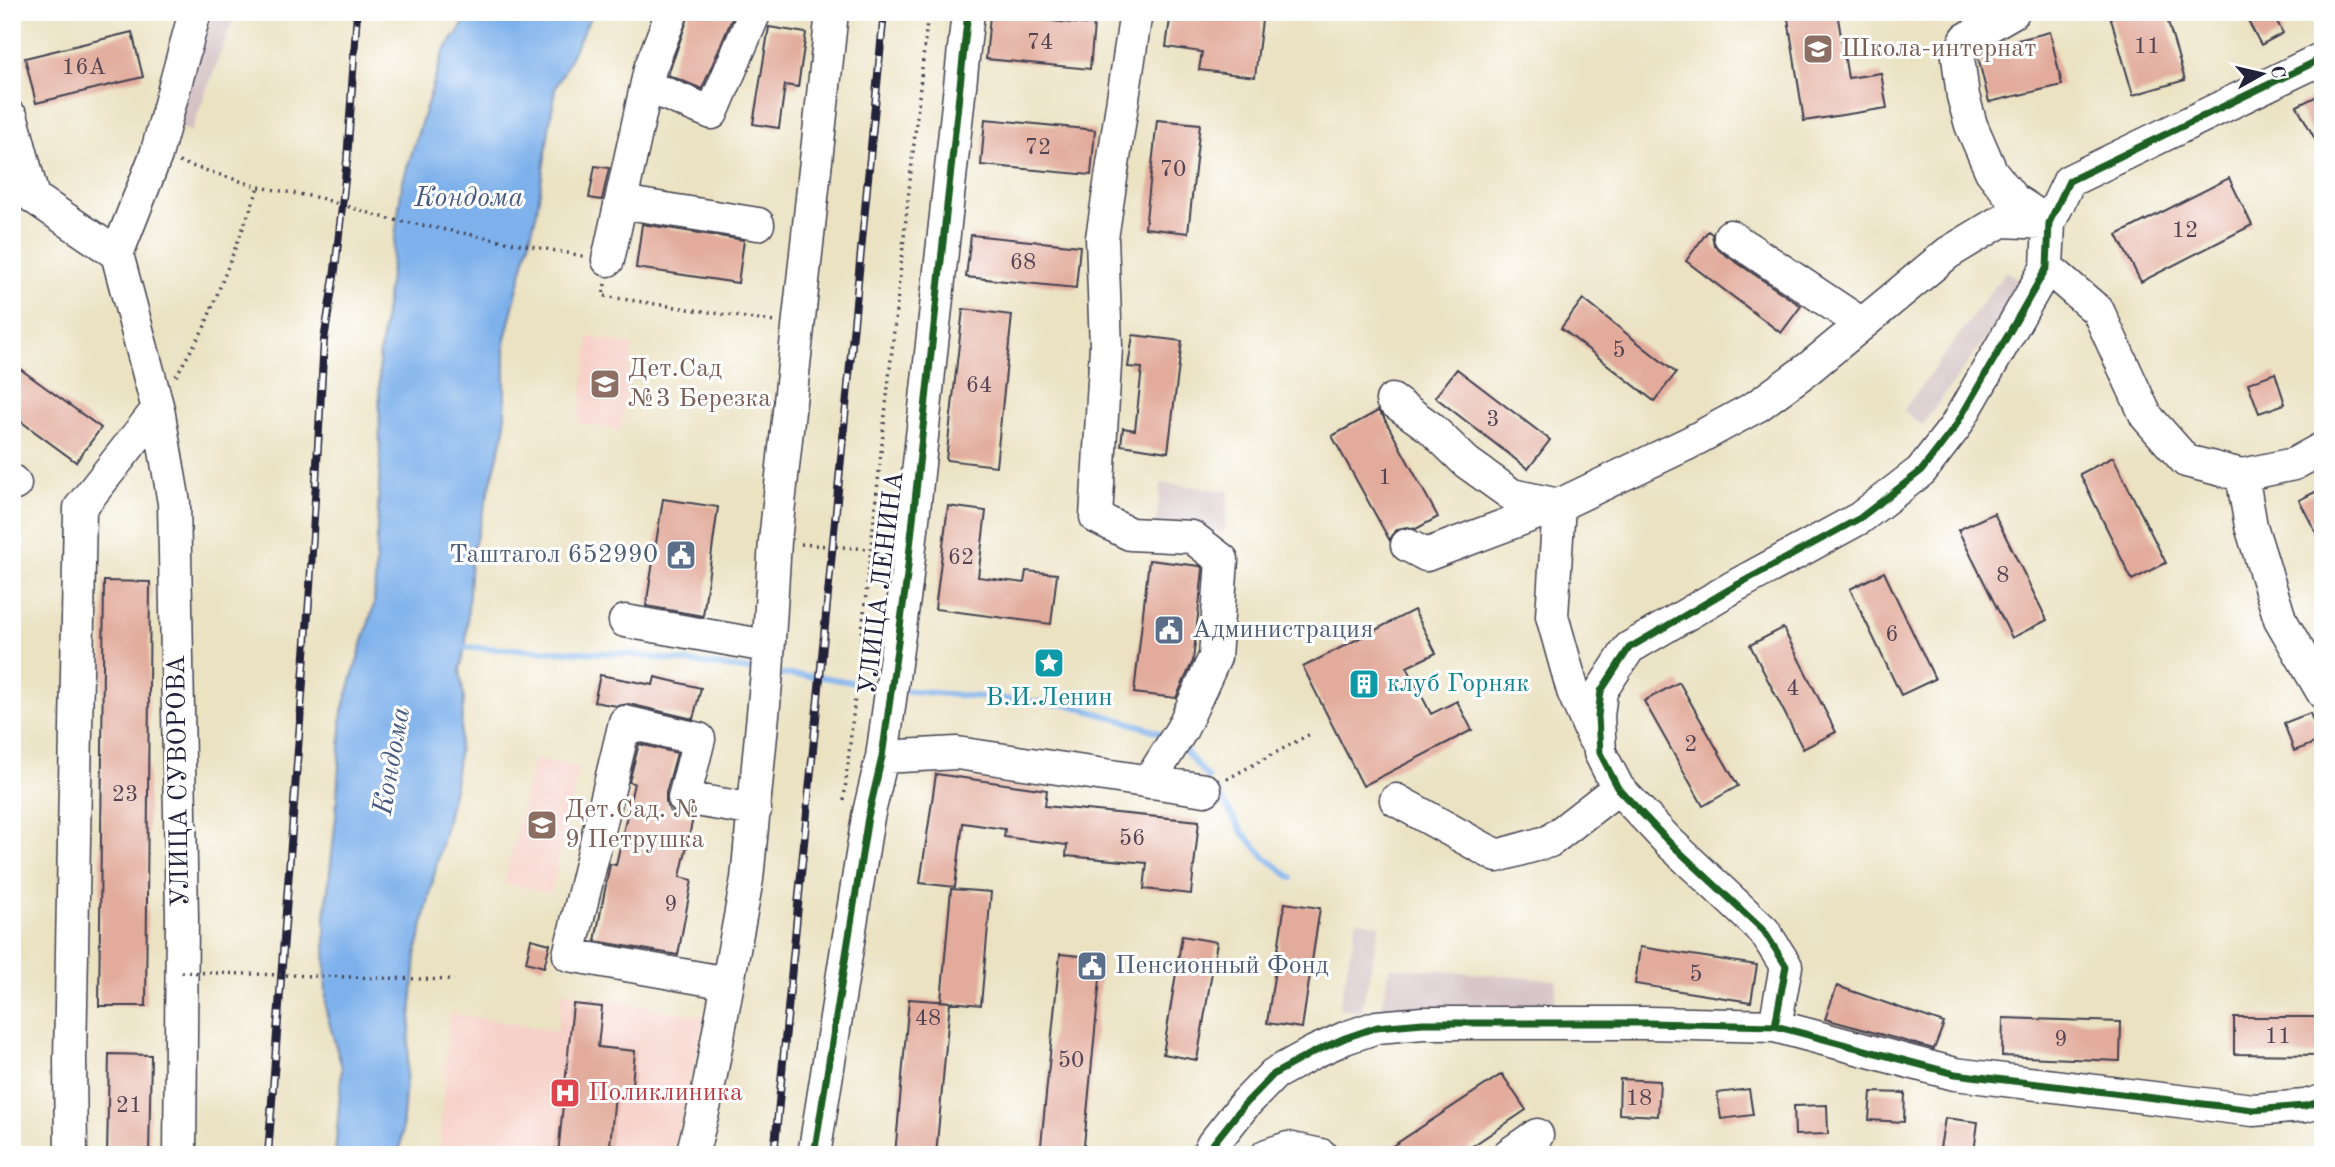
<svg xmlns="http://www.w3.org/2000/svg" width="2335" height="1167" viewBox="0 0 2335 1167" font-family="'Old Standard TT',serif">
  <rect width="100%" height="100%" fill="#fff"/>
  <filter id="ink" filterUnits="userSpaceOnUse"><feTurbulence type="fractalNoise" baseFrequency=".0143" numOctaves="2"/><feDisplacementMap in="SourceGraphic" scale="14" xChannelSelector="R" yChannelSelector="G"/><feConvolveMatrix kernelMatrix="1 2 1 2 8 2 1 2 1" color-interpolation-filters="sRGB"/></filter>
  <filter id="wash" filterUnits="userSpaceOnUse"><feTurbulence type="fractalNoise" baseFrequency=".00686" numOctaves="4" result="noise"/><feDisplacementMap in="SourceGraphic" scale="28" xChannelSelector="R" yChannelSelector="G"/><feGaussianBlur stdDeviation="1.57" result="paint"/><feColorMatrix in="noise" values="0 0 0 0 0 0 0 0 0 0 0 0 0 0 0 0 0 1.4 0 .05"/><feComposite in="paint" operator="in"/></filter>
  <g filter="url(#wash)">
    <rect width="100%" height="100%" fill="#ebe2c2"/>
    <!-- built -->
    <path fill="#f7d1c9" d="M589 337 633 345 621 430 578 424Z
      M534 759 579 767 551 893 504 883Z
      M562 991 705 1017 673 1155H439L449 1013 557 1031Z"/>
    <!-- industrial -->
    <path fill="#d2bfc1" d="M213 12H236L191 132 174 124 199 46Z
      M2006 271 2025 285 1922 425 1903 411Z
      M1161 483 1229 491 1224 533 1156 525Z
      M1357 920 1380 925 1361 1013 1339 1008Z
      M1390 967 1557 980 1553 1018 1381 1010Z"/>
    <!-- water -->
    <path fill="#7eb1eb" stroke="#506a93" stroke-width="2" d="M472 12H593L555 89 537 211 505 339V429L471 558 466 643 460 670 464 699 455 784 416 955 400 1155H335L342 1068 326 1011 325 917 336 817 342 711 374 605 380 464 379 360 402 184 443 53Z"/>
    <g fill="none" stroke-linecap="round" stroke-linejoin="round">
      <!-- stream -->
      <path stroke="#7eb1eb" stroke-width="6" d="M458 647 628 654 757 671
        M775 674 821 677 882 687
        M900 690 1070 705 1144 727 1167 736
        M1181 746 1208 778
        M1216 790 1243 833 1265 857 1292 878"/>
    </g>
    <g id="blocks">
      <!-- building -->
      <path fill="#e2ab9b" d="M690 12H735L702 89 668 75Z
        M1171 12H1263L1255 77 1199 70 1202 52 1166 47Z
        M1787 12H1837L1848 78 1881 73 1887 108 1804 121Z
        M2109 12H2165L2185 80 2133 95Z
        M2264 12H2272L2283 33 2261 45 2248 21Z
        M990 15 1094 25 1090 69 986 59Z
        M769 27 806 33 798 87 785 85 779 128 753 124Z
        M132 32 143 77 36 103 25 58Z
        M2050 32 2062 85 1989 102 1978 57 1980 52 1990 47Z
        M2323 93V154L2297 106Z
        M985 119 1095 130 1091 175 981 165Z
        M1157 120 1200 124 1188 233 1145 228Z
        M595 166 609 168 602 200 589 198Z
        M2229 178 2252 225 2141 282 2117 235Z
        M642 224 744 240 738 283 636 268Z
        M1708 231 1712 234 1714 245 1720 251 1801 306 1781 333 1686 261Z
        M971 235 1080 246 1076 288 966 277Z
        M1583 299 1676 373 1654 401 1561 328Z
        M963 309 1012 315 996 466 946 460Z
        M1133 335 1182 341 1168 452 1121 445 1123 428 1135 430 1142 368 1128 367Z
        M12 363 101 428 76 462 12 415Z
        M1457 369 1550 440 1528 469 1435 397Z
        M2275 373 2285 404 2259 413 2248 383Z
        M1378 411 1383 416 1438 517 1416 529 1407 527 1398 529 1391 536 1390 541 1332 436Z
        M2113 457 2166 563 2132 580 2080 474Z
        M2323 488V546L2299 500Z
        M663 499 718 507 703 616 646 606Z
        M948 506 986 511 978 577 1024 583 1026 571 1057 574 1051 624 935 609Z
        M1994 513 2047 620 2012 638 1958 530Z
        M1149 560 1200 566 1203 569 1193 661 1176 698 1134 693Z
        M1884 572 1935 679 1901 695 1850 589Z
        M104 581 150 582 146 1006H99Z
        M1414 610 1436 653 1407 667 1431 714 1457 701 1472 730 1363 786 1303 667Z
        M1783 628 1836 732 1803 749 1750 645Z
        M600 675 653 685 655 677 701 688 693 719 629 704 617 706 594 702Z
        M1679 682 1738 786 1703 806 1644 701Z
        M2310 713 2320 741 2294 751 2284 723Z
        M639 744 677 753 666 793V803L670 812 693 818 680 877 692 880 678 955 595 941 610 864 616 865 634 783 629 782Z
        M936 774 1047 790 1045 806 1199 821 1191 894 1144 889 1147 863 1066 856 1067 845 1004 837 1005 829 963 823 955 887 920 883Z
        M951 889 991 892 981 1005 941 1001Z
        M1285 903 1320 908 1302 1028 1267 1023Z
        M1182 936 1217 942 1197 1060 1163 1054Z
        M531 939 550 944 544 967 526 962Z
        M1640 947 1757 965 1751 1002 1635 984Z
        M1060 954 1102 958 1083 1155H1040Z
        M1837 986 1944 1023 1934 1049 1825 1019Z
        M909 999 950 1002 936 1155H895Z
        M573 1004 602 1007 598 1047 635 1051 631 1096 615 1095 609 1155H558Z
        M2234 1017H2323V1055L2234 1054Z
        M2003 1018 2121 1022 2120 1061 2002 1056Z
        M109 1054 151 1055 149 1155H107Z
        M1502 1074 1526 1110 1459 1155H1379Z
        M1620 1079 1660 1081 1658 1116 1619 1114Z
        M1749 1089 1753 1115 1721 1119 1717 1093Z
        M1871 1092 1905 1093 1904 1122 1869 1120Z
        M1827 1105 1828 1134 1795 1135 1794 1106Z
        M1945 1118 1978 1122 1974 1152 1940 1148Z"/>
    </g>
  </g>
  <g filter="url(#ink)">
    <use href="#blocks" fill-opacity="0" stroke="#403f4f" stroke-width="2"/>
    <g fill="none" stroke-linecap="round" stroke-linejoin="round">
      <!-- minor casing -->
      <g stroke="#403f4f" stroke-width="35">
        <path id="minor" d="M1136 12 1102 238 1106 347 1096 517 1130 534 1192 537 1222 560 1215 657 1182 729 1149 782
          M2013 12 1966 39 1958 57 1963 96 1971 125 1991 171 2013 199 2049 223
          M647 86 712 113 755 12
          M12 118 33 197
          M33 197 117 254 158 409 174 503 182 917 180 1155
          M621 202 758 224
          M1730 236 1862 324
          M117 254 156 155 195 12
          M608 260 650 69 672 12
          M2047 267 2098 311 2146 416 2186 461 2242 475 2294 464 2323 448
          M1392 400 1431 428 1466 462 1512 495 1559 505 1552 616 1573 691 1594 739
          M2242 475 2251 526 2280 619 2323 693
          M12 481 15 484
          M1407 545 1426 555 1559 505 1689 443 1757 406 1809 368 1948 253 2001 221 2049 223
          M625 621 767 646
          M882 757 957 753 1205 790
          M1396 800 1497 856 1550 841 1618 788
          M728 983 569 955 625 722 699 739 684 798 755 810
          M1775 1026 1786 966 1764 931 1668 841 1618 788 1600 753 1598 716 1601 691 1629 648 1735 586 1860 518 1921 471 1955 427 2047 267 2049 223 2069 181 2323 58
          M71 1155 70 1060 80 508 158 409
          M692 1155 707 1096 747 879 767 673 775 541 832 12
          M814 1155 868 817 882 757 906 584 968 12
          M1207 1155 1213 1144 1244 1105 1274 1074 1314 1052 1345 1038 1377 1027 1423 1023H1650L1775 1026 1955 1074 2253 1110 2305 1106 2323 1101
          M1267 1155 1288 1148 1321 1155
          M1508 1155 1537 1135"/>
      </g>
      <!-- path -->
      <path stroke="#403f4f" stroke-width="3.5" stroke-dasharray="2 5" stroke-linecap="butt" d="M179 162 259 187 320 198 389 219 583 256
        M605 284 603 296 774 322
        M176 376 204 328 259 187
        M801 544 884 550
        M1227 779 1312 733
        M844 800 928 12"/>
      <!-- minor -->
      <use href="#minor" stroke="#fff" stroke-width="32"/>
      <!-- rail casing -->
      <g stroke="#22223b" stroke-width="8">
        <path id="rail" d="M268 1155 310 587 324 340 335 270 347 161 357 12
          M774 1155 884 12"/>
      </g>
      <!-- rail -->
      <use href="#rail" stroke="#fff" stroke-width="5" stroke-dasharray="16" stroke-linecap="butt"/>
      <!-- path-bridge -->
      <path stroke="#403f4f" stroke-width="3.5" stroke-dasharray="2 5" stroke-linecap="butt" d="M181 972 454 980"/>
      <!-- cycleway casing -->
      <g stroke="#fff" stroke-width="11">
        <path id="cycleway" d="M1775 1026 1786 966 1764 931 1668 841 1618 788 1600 753 1598 716 1601 691 1629 648 1735 586 1860 518 1921 471 1955 427 2047 267 2049 223 2069 181 2323 58
          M814 1155 868 817 882 757 906 584 968 12
          M1207 1155 1213 1144 1244 1105 1274 1074 1314 1052 1345 1038 1377 1027 1423 1023H1650L1775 1026 1955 1074 2253 1110 2305 1106 2323 1101"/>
      </g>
      <!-- cycleway -->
      <use href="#cycleway" stroke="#1b5e20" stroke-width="7"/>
    </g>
  </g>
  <!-- icons -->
  <defs>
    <g id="school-square" transform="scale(1.575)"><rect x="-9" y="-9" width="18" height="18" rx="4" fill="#8d6e63" stroke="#fff"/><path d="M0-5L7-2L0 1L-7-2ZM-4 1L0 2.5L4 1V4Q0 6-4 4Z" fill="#fff"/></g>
    <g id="civic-square" transform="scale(1.575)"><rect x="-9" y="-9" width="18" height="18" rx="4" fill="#5c6f8a" stroke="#fff"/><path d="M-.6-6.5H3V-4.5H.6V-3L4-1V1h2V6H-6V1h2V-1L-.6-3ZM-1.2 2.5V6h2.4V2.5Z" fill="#fff"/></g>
    <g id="sight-square" transform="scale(1.575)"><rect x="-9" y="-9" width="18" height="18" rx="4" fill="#0f9aa8" stroke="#fff"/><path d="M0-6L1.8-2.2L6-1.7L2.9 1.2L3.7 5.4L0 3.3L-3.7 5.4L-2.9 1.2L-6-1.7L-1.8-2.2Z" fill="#fff"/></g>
    <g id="building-square" transform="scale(1.575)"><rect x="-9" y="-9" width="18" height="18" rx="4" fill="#0f9aa8" stroke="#fff"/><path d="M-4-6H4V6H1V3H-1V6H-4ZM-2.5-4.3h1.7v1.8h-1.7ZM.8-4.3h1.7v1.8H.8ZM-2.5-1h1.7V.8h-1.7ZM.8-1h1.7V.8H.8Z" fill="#fff"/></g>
    <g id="hospital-square" transform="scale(1.575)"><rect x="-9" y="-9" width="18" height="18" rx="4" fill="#e0444e" stroke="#fff"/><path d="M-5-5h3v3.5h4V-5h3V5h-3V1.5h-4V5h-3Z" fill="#fff"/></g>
  </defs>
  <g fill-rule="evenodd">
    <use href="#school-square" x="1818" y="49"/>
    <use href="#school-square" x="605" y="384"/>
    <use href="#civic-square" x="681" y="555"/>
    <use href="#civic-square" x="1169" y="630"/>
    <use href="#sight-square" x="1049" y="663"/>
    <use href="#building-square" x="1364" y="684"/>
    <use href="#school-square" x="542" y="825"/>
    <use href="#civic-square" x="1092" y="966"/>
    <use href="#hospital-square" x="565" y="1093"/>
  </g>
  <g text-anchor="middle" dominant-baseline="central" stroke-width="6" stroke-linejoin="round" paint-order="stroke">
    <!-- number labels -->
    <g font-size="23" fill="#524453">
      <text x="1040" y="42">74</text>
      <text x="2147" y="46">11</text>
      <text x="84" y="67">16А</text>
      <text x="1038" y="147">72</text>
      <text x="1173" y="169">70</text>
      <text x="2185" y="230">12</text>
      <text x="1023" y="262">68</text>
      <text x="1619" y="350">5</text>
      <text x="979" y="385">64</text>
      <text x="1493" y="419">3</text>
      <text x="1385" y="477">1</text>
      <text x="961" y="557">62</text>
      <text x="2003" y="575">8</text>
      <text x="1892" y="634">6</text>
      <text x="1793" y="688">4</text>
      <text x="1691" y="744">2</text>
      <text x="125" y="794">23</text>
      <text x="1132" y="838">56</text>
      <text x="671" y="904">9</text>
      <text x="1696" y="974">5</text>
      <text x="928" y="1018">48</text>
      <text x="2278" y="1036">11</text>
      <text x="2061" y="1039">9</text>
      <text x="1071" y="1060">50</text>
      <text x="1639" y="1098">18</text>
      <text x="129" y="1105">21</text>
    </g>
    <!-- education labels -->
    <g font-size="26" fill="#785e54" stroke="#fff" text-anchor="start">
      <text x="1841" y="49">Школа-интернат</text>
      <text x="628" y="369">Дет.Сад<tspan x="628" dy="30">№3 Березка</tspan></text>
      <text x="565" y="810">Дет.Сад. №<tspan x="565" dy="30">9 Петрушка</tspan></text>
    </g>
    <!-- service labels -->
    <g font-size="26" fill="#4e5e75" stroke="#fff" text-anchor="start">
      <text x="658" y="555" text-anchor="end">Таштагол 652990</text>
      <text x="1192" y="630">Администрация</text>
      <text x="1115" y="966">Пенсионный Фонд</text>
    </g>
    <!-- street labels -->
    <g font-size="26" fill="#22223b" stroke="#fff">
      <text transform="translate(882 583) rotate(-83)">УЛИЦА ЛЕНИНА</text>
      <text transform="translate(179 781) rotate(-91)">УЛИЦА СУВОРОВА</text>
    </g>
    <!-- culture labels -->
    <g font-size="26" fill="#0d838f" stroke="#fff" text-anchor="start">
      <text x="1387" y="684">клуб Горняк</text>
      <text x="1049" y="698" text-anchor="middle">В.И.Ленин</text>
    </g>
    <!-- health labels -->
    <g font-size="26" fill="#be3a42" stroke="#fff" text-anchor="start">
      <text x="588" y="1093">Поликлиника</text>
    </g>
    <!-- water labels -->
    <g font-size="28" font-style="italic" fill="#475b81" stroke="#fff">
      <text x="469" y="199">Кондома</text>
      <text transform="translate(393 761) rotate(-80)">Кондома</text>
    </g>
  </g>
  <!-- margin -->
  <rect width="2335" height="1167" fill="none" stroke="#fff" stroke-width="42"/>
  <!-- north arrow -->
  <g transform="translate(2262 74) rotate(82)" stroke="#ffffff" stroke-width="5" paint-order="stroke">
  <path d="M0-5L12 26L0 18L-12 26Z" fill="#22223b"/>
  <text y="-10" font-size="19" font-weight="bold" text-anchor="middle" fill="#22223b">С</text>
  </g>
</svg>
